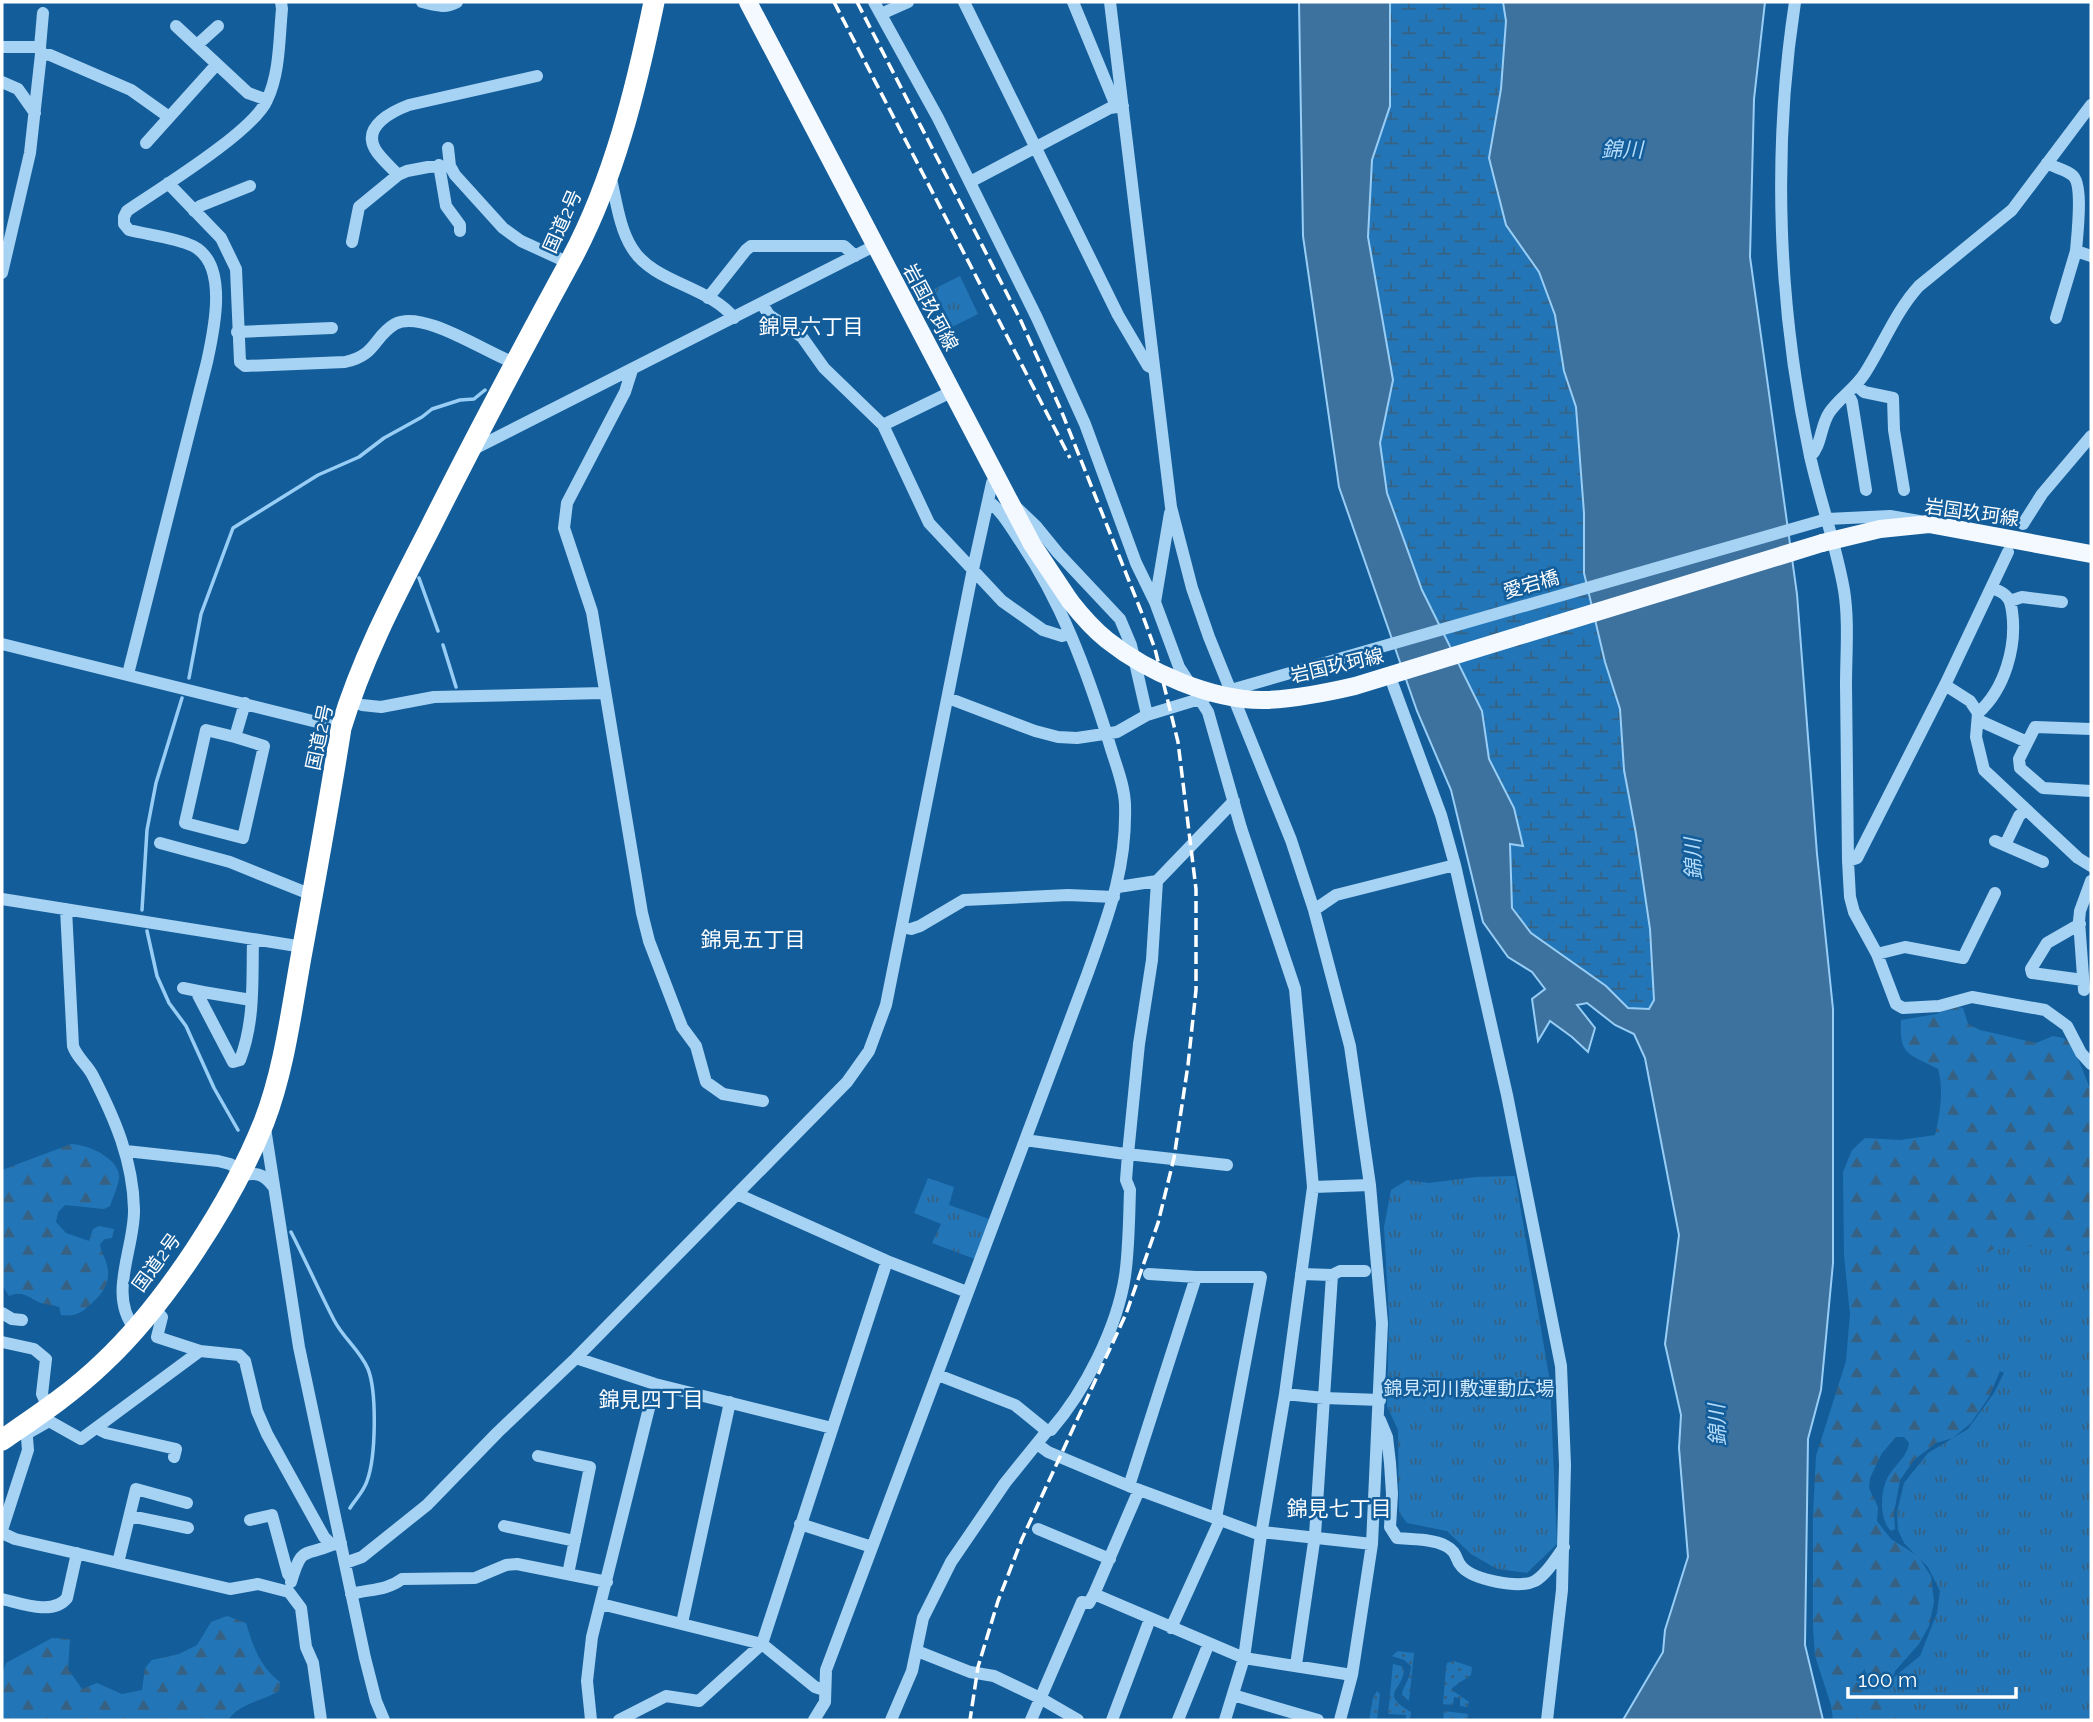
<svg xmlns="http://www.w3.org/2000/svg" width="2093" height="1722" viewBox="0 0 2093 1722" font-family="Raleway,'Noto Sans JP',sans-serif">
  <defs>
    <pattern id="grass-dots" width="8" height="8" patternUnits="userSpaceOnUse" patternTransform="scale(1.75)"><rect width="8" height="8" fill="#2276b7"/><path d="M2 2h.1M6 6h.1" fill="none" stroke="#376182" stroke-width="1.8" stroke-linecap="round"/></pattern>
    <pattern id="forest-firs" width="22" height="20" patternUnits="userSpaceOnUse" patternTransform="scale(1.75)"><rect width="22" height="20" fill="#2276b7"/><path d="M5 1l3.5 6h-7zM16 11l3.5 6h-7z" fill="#376182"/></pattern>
    <pattern id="wetland-marsh" width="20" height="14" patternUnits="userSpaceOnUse" patternTransform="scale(1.75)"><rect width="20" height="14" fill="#2276b7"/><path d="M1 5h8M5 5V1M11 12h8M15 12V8" fill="none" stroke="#376182"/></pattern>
    <pattern id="park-tufts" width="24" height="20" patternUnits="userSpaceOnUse" patternTransform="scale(1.75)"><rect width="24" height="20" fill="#2276b7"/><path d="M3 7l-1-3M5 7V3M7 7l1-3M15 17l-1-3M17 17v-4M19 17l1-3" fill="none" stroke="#376182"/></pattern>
  </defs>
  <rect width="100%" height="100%" fill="#135d9a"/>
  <!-- grass -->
  <path fill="url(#grass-dots)" d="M1398 1651 1414 1653 1409 1701 1402 1695C1404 1683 1410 1681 1411 1666L1404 1660 1392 1656Z
    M1454 1661 1472 1667 1471 1675 1452 1688V1690L1469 1702 1467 1707 1460 1706V1698L1454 1697 1453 1705 1443 1704 1446 1667 1447 1663Z
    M1393 1664 1401 1666 1404 1670C1402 1692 1379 1693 1411 1712L1410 1720H1406V1715L1388 1714Z
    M1377 1691 1380 1694 1377 1720H1369L1373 1698Z
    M1444 1711 1468 1714 1467 1720H1443Z"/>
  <!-- forest -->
  <path fill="url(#forest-firs)" d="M1954 1006 1963 1008 1968 1024 1980 1030 2036 1043 2053 1036 2063 1038 2072 1044 2091 1091V1251L2067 1255 2009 1350 1989 1397 1971 1423 1953 1438 1936 1443 1914 1460 1900 1480 1894 1513 1895 1529 1891 1531C1879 1519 1880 1492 1888 1477 1895 1464 1907 1458 1909 1443L1904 1437H1896L1882 1453 1870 1478 1869 1488 1878 1507 1877 1521 1891 1539 1918 1556 1931 1576 1934 1602 1929 1626 1919 1644 1895 1671 1891 1682 1893 1694 1906 1720H1833L1831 1705 1815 1656 1813 1626V1515L1816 1456 1846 1361 1850 1314 1844 1255 1843 1172 1852 1150 1865 1138 1901 1140 1935 1135C1940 1115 1944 1089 1938 1069 1909 1053 1899 1057 1901 1020L1936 1014Z
    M71 1144C87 1144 121 1159 119 1178 118 1187 113 1197 110 1206L104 1209 65 1205 58 1212 56 1222 66 1233 89 1241 93 1229 99 1226 114 1229 112 1238 105 1239 100 1244C101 1252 105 1257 107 1265 111 1283 103 1293 91 1304 81 1313 75 1317 61 1315L59 1307C53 1305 47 1305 41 1303 28 1298 24 1290 9 1296L2 1285V1170Z
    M227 1616 246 1623C253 1646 260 1667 280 1682L279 1691C261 1702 241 1702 228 1720H2V1675L6 1663 52 1638 70 1639 68 1669 82 1689 97 1683 122 1694 142 1690 145 1668 152 1660 179 1654 197 1645 211 1622Z"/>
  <!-- wetland -->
  <path fill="url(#wetland-marsh)" d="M1390 2H1503L1506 21 1501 89 1489 158 1506 225 1539 272 1555 315 1564 371 1576 407 1584 513V573L1605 662 1620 709 1624 770 1636 834 1650 929 1654 1000 1649 1009 1628 1008 1606 986 1531 933 1512 908 1510 843 1522 845 1514 809 1489 759 1482 711 1422 590 1387 493 1380 443 1393 380 1368 237 1372 160 1390 106Z"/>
  <!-- park -->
  <path fill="url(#park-tufts)" d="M960 276 978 314 952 327 934 289Z
    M1515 1176 1550 1382 1557 1544 1527 1573 1497 1569 1471 1554 1447 1531 1407 1523 1399 1512 1398 1430 1387 1406 1389 1317 1384 1227 1391 1190 1407 1180 1429 1183 1476 1177Z
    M928 1178 954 1187 949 1205 992 1220 975 1259 932 1243 941 1224 914 1213Z
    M2002 1244 2091 1253V1720H1901L1891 1698 1890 1687 1893 1678 1920 1656 1937 1613 1940 1591 1928 1567 1904 1543 1898 1530 1897 1512 1904 1483 1928 1453 1968 1429 1994 1393 2004 1373 1991 1367 1960 1329 1953 1300 1968 1264Z"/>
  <!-- water -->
  <path fill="#3e729e" stroke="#98cef6" stroke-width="2" d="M1299 2H1390V106L1372 160 1368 237 1393 380 1380 443 1387 493 1422 590 1482 711 1489 759 1514 808 1523 846 1510 844 1512 908 1531 933 1606 986 1628 1008 1649 1009 1654 1000 1650 929 1636 834 1624 770 1620 709 1605 662 1584 573V513L1576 407 1564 371 1555 315 1539 272 1506 225 1489 158 1501 89 1506 21 1503 2H1765L1754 99 1750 257 1797 594 1817 854 1833 1009V1263L1821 1390 1808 1439 1805 1645 1823 1720H1623L1663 1652 1665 1630 1688 1557 1679 1448 1681 1415 1665 1344 1679 1235 1645 1058 1634 1034 1615 1025 1587 1003 1577 1005 1595 1028 1588 1052 1572 1037 1550 1021 1538 1041 1532 999 1545 989 1532 972 1508 957 1483 922 1451 790 1417 711 1339 487 1303 236Z"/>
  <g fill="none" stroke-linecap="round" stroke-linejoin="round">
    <!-- stream -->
    <path stroke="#98cef6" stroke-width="3.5" d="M419 578 438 631
      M443 645 456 687
      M189 678 201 614 233 528 318 475 359 457 384 438 422 417 432 409 460 400 474 399 485 390
      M142 910 147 830 156 783 182 698
      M147 931 157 976 169 1003 186 1026 214 1088 238 1130
      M291 1232C306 1261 319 1291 334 1320 343 1338 360 1350 368 1369 377 1392 376 1457 367 1481 364 1491 355 1500 350 1508"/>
    <!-- minor -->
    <path stroke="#a6d2f3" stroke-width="12" d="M422 2C435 5 445 9 457 2
      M874 2 938 118 1037 318 1085 424 1136 563 1155 602 1179 667 1208 712 1241 828 1295 989 1313 1187 1285 1394 1261 1535 1244 1658 1225 1720
      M964 2 1118 315 1148 366 1154 369
      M1073 2 1116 106
      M1110 2 1171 507 1192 588 1209 637 1291 840 1314 910 1350 1046 1370 1185 1382 1323 1372 1544 1352 1675 1340 1720
      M1795 2C1772 152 1778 308 1810 456 1820 501 1836 544 1844 590 1849 621 1846 654 1846 686 1847 744 1847 802 1848 861L1850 897 1854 912 1877 954 1896 1004 1903 1008 1939 1006 1972 997 2045 1010 2067 1026 2081 1053 2091 1064
      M881 14 908 2
      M176 26 248 93 267 100
      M197 45 218 26
      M2 47H40L41 54 30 153 2 273
      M40 47 43 13
      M41 54 50 55 131 90 169 117
      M2 82 18 89 35 113
      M146 143 217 64
      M448 148 450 166 455 175 503 228 521 241 569 263
      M2047 163C2055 168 2065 169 2072 175 2084 183 2077 236 2076 251L2091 256
      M439 165 446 206 460 225V231
      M398 175C391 167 380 158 375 149 362 126 393 111 409 105L537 76
      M610 175C616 198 619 228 632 248 653 283 709 286 734 318
      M970 182 1110 108 1123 106
      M168 183 221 238 236 269 240 362 245 366 345 362C377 355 373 337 395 324 423 309 486 353 515 363
      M194 211 200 206 250 186
      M352 242 359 207 398 175 407 171 428 167 450 166
      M708 298 746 250 751 246H844L855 256
      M762 304 769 315 802 337 824 368 883 425 929 523 1002 601 1043 630 1062 636 1070 634
      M2056 318 2076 251
      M237 332 332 328
      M632 370 625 392 567 503 564 528 592 612 642 913 649 941 682 1027 696 1046 706 1082 723 1094 763 1101
      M1856 385 1864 392 1893 398 1894 430 1904 490
      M1848 394 1852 402 1866 490
      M883 425 951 392
      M472 450 874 246
      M1810 457C1822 445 1820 427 1829 413 1839 398 1855 389 1865 373 1883 345 1896 311 1919 286L2012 210 2091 105
      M1016 507 1036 526 1058 553 1120 619 1131 645 1147 715
      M2023 524 2042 494 2091 436
      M2010 601 2022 597 2062 602
      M1155 602 1170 513
      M2 644 341 728
      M128 674 207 362C214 330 229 264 193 246 174 237 149 235 129 230L124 224V217L127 211C159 189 253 132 267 100 280 73 279 39 282 9L281 2
      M1393 685 1441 815 1455 865 1507 1095 1561 1366 1565 1465 1562 1590 1547 1720
      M1945 685 1970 701 1978 713 1976 737 1984 770 2078 858 2091 866
      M1224 692 1827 519 1890 516 1919 521
      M948 698 1035 731 1058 737 1077 738 1117 732 1147 715 1206 697
      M349 700 362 705 381 707 434 697 604 693
      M1978 713C2005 689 2017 646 2012 611 2011 606 2011 600 2006 596 2003 592 1996 590 1992 588
      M1978 720 2027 742
      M2091 729 2035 727 2019 759 2020 768 2043 788 2091 791
      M235 737 206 730 185 823 243 838 264 746 235 737 245 703
      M1995 841 2043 862
      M160 843 230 862 312 895
      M2005 845 2019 816 2025 810
      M1848 861 1857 858 1945 685 2008 552
      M1118 887 1157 881 1234 801
      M2 899 303 947
      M66 909 73 1046C77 1058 87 1064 93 1076 115 1119 133 1161 134 1209 135 1248 107 1295 135 1329
      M1314 910 1336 895 1455 865
      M2080 924 2047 943 2031 969 2032 973 2083 980
      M902 927 911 929 920 926 964 900 1068 895 1114 897
      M1877 954 1905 947 1963 958 1995 893
      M183 988 203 992
      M2084 990 2079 921 2080 911 2091 881
      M251 1000 203 992 198 995 233 1062 240 1060C255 1021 252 980 253 939
      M265 1128 299 1347 365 1658 376 1701 384 1720
      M1025 1140 1118 1153 1227 1165
      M126 1151 218 1161 230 1164 242 1171
      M239 1176C255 1172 263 1173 273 1186
      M1313 1187 1370 1185
      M737 1194 887 1261 967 1292
      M1149 1274 1196 1277H1261L1216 1518
      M1332 1275 1340 1271H1365
      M152 1307 162 1317 157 1337 200 1351 239 1355 245 1361 257 1411 267 1434 324 1537 332 1545 341 1543
      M2 1313 12 1319 22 1320
      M2 1342 34 1349 46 1359 42 1394 48 1408
      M576 1358 655 1384 832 1428
      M938 1375 1015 1405 1047 1431
      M1285 1394 1324 1398 1380 1400
      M1380 1420 1387 1437 1390 1463 1392 1494 1390 1527 1397 1538C1412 1539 1433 1539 1446 1546 1459 1553 1454 1559 1462 1567 1474 1580 1519 1589 1535 1581 1547 1574 1556 1558 1564 1547
      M96 1428 106 1433 176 1449 174 1457
      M28 1433 49 1421 81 1439 200 1351
      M1037 1444 1048 1452 1129 1486 1261 1535
      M538 1456 590 1467 568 1574
      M1129 1486 1196 1277
      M130 1516 188 1528
      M250 1520 272 1515 288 1574 292 1579
      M800 1524 872 1547
      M504 1526 575 1541
      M1038 1529 1110 1559
      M2 1530 28 1450 26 1426
      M1262 1532 1372 1544
      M2 1533 15 1539 230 1589 258 1584 289 1592 301 1608 306 1647 313 1663 321 1720
      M118 1563 136 1489 187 1503
      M345 1563 362 1557 427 1505 498 1432 576 1358 847 1082 869 1051 886 1005 973 569 992 483 997 478
      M291 1582C302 1545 303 1557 332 1545
      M351 1594C370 1589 386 1591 402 1579L475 1578 506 1565 517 1564 607 1582
      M1094 1594 1244 1658 1352 1675
      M2 1599C20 1603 53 1616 67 1598L77 1553
      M601 1604 762 1644 815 1687 824 1690
      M682 1623 730 1402
      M1171 1628 1220 1520
      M917 1651 970 1672 994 1676 1040 1698 1078 1720
      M1296 1665 1315 1535 1332 1275 1301 1274
      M1233 1695 1318 1720
      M591 1720 587 1681 592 1637 655 1384
      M619 1720 666 1696 699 1701 762 1644 887 1261
      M814 1720 825 1702 826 1670 1087 975C1108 916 1127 869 1125 804 1124 783 1115 763 1109 742 1087 671 1061 600 1018 538 1010 526 1001 510 988 501
      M891 1720 912 1671 923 1618 951 1562 1005 1483 1047 1431 1051 1430C1085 1391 1117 1328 1125 1276 1129 1248 1129 1219 1130 1190L1126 1180 1128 1154 1139 1044 1152 960 1157 881
      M1031 1720 1082 1602 1089 1603 1094 1594 1139 1490
      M1112 1720 1150 1619
      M1178 1720 1209 1643"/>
    <!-- major -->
    <path stroke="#f3f9ff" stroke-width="18" d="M748 2 1032 544 1070 601
      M1822 543 1880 529 1929 524 2091 554"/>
    <!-- highway -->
    <path stroke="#fff" stroke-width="21" d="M2 1440C37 1416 72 1393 103 1363 165 1305 232 1202 264 1122 284 1070 291 1013 301 957 315 881 329 805 341 728 362 658 396 594 429 530 475 438 523 348 572 258 614 179 636 89 654 2"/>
    <!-- rail -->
    <path stroke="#fff" stroke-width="3.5" stroke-dasharray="12 5" stroke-linecap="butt" d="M834 2 1070 458
      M857 2 1021 321 1061 410 1141 611 1155 649 1178 742 1196 889V990L1188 1065 1174 1158 1158 1223 1126 1314 1022 1539 998 1601 978 1667 970 1720"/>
    <!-- major-bridge -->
    <path stroke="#f3f9ff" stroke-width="18" d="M1070 601C1081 615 1093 629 1107 640 1147 672 1213 701 1265 700 1296 699 1325 693 1355 686L1822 543"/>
  </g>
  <g text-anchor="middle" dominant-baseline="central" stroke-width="5" stroke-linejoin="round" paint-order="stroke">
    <!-- street labels -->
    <g font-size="19" fill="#fff" stroke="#135d9a">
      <text transform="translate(562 221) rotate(-66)">国道2号</text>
      <text transform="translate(931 307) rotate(62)">岩国玖珂線</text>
      <text transform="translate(1972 512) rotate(8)">岩国玖珂線</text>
      <text transform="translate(1531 584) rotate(-16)">愛宕橋</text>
      <text transform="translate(1337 665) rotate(-13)">岩国玖珂線</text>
      <text transform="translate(319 737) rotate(-78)">国道2号</text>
      <text transform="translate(156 1262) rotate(-54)">国道2号</text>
    </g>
    <!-- park labels -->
    <g font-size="19" fill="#cfe9fd" stroke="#135d9a">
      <text x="1469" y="1388">錦見河川敷運動広場</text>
    </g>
    <!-- water labels -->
    <g font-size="21" font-style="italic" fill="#b3dbfa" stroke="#135d9a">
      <text x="1622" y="149">錦川</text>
      <text transform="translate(1693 859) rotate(-92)">錦川</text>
      <text transform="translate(1717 1425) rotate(-92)">錦川</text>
    </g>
    <!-- neighbourhood labels -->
    <g font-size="21" fill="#fff" stroke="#135d9a">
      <text x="811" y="326">錦見六丁目</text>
      <text x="753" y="939">錦見五丁目</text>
      <text x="651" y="1399">錦見四丁目</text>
      <text x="1339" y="1508">錦見七丁目</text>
    </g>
  </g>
  <!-- border -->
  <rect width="2093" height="1722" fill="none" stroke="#ffffff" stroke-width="7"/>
  <!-- scale -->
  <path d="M1848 1687v10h168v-10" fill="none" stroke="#ffffff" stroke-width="3.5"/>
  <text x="1858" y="1687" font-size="21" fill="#ffffff" stroke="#135d9a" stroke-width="5" paint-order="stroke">100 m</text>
</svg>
